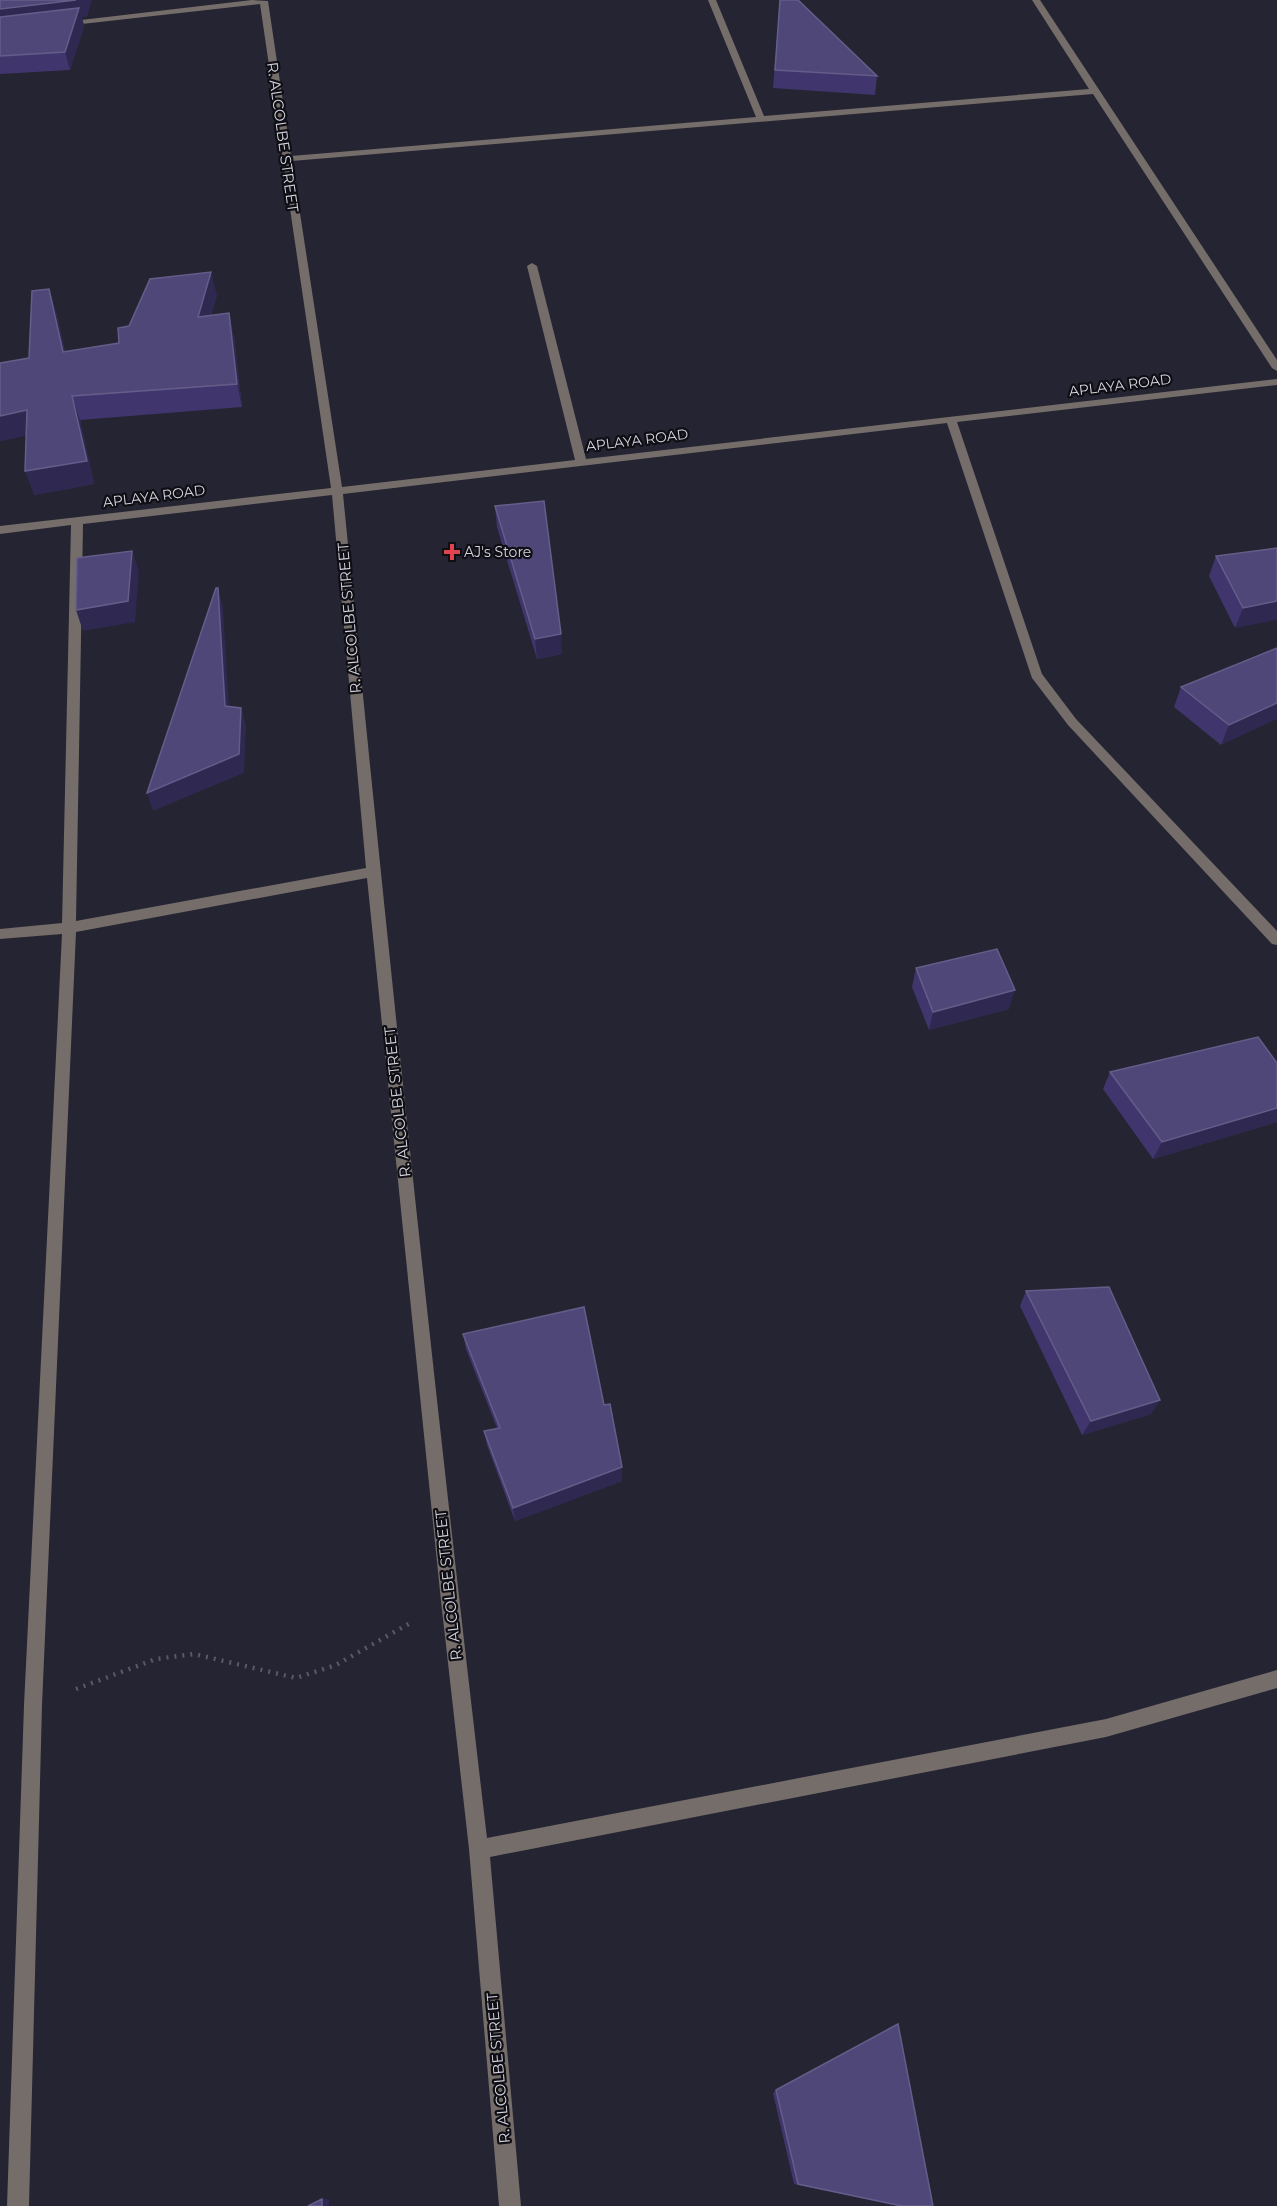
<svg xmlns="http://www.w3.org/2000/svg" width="1277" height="2206" viewBox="0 0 1277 2206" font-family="Montserrat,sans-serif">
  <rect width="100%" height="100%" fill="#252432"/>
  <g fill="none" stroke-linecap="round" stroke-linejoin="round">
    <!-- path -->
    <path stroke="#5a5966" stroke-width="4.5" stroke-dasharray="2 6" stroke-linecap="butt" d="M76 1689 156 1659 194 1654 296 1678 336 1665 412 1622"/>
    <!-- minor -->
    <path fill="#756d69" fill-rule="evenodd" d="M252 0 268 1 291 156 756 117 708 0H716L764 116 1089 89 1032 0H1040L1277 360V371L1272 368 1093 94 292 161 342 487 575 460 527 266 532 263 537 266 586 459 1277 379V385L957 422 1042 674 1076 719 1277 931V945L1272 944 1068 725 1032 678 947 423 343 494C387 942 434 1390 487 1838L1106 1719 1277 1670V1688L1106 1737 490 1857 521 2206H499L469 1849 441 1601 367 878 76 932 42 1705 29 2206H7L24 1705 62 934 0 939V929L62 923 71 525 0 534V526L331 488 260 4 64 26 60 24 64 22ZM332 495 366 868 76 921 83 524Z"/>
  </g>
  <!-- wall -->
  <path fill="#40366d" d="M0 0 87 17H82L84 26 70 70 0 74Z
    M780 0 877 76 875 95 773 88Z
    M217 295 211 315 234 336 242 407 80 420 94 484 34 495 27 435 0 441V363L29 358 56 312 65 352 119 343 129 326Z
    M495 506 562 654 537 659 497 527Z
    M1277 548 1235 628 1209 576 1216 556Z
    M1277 648 1221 745 1174 707 1181 687Z
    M916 968 1009 1009 929 1030 912 987Z
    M1277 1063V1122L1153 1159 1103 1089 1110 1072Z
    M1026 1291 1160 1400 1151 1414 1082 1435 1020 1306Z
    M463 1334 604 1405 622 1467V1481L515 1521 487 1445 484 1431 497 1428 466 1349Z
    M776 2090 933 2206H898L794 2184 773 2093Z"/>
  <!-- shaded-wall -->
  <path fill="#2f2850" d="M76 0H92L87 17H82L84 26 70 70 65 52 0 27V9Z
    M211 272 217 295 203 340 198 317Z
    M49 289 56 312 70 376 63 352Z
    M229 313 234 336 242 407 237 384Z
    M72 396 80 420 94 484 34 495 25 471Z
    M27 410 35 433 0 441V416Z
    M132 551 139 571 135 622 83 631 76 610Z
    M218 588 223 607 230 724 225 706Z
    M1277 601V620L1235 628 1243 608Z
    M561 634 562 654 537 659 535 639Z
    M1277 703V719L1221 745 1229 725Z
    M241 708 246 726 244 773 153 811 147 793Z
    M1015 990 1009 1009 929 1030 933 1012Z
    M1277 1108V1122L1153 1159 1162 1142Z
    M1160 1400 1151 1414 1082 1435 1091 1421Z
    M622 1467V1481L515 1521 513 1508Z
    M322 2199H329V2206H322Z"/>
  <!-- building -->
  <path fill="#504779" stroke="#655d89" stroke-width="1.5" d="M0 0H76L0 9Z
    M780 0H798L877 76 775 70Z
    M79 8 65 52 0 56V17Z
    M211 272 198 317 229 313 237 384 72 396 87 461 25 471 27 410 0 416V363L29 358 32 291 49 289 63 352 119 343 118 328 129 326 150 279Z
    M544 501 561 634 535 639 495 506Z
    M1277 548V601L1243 608 1216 556Z
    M132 551 128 601 76 610 77 558Z
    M216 588H218L225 706 241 708 239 754 147 793Z
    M1277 648V703L1229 725 1181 687Z
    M997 949 1015 990 933 1012 916 968Z
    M1258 1037 1277 1063V1108L1162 1142 1110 1072Z
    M1109 1287 1160 1400 1091 1421 1026 1291Z
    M584 1307 604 1405 610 1404 622 1467 513 1508 484 1431 500 1428 463 1334Z
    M898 2024 933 2206H902L798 2184 776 2090Z
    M322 2199V2206H308Z"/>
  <!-- markers -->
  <path fill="#e0444e" stroke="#0e0e14" stroke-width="2" d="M449 543h6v6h6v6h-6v6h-6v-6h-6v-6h6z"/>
  <g text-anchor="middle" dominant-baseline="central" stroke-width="4.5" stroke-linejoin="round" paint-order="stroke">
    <!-- far-street labels -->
    <g font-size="14" fill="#d5d4de" stroke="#0e0e14">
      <text transform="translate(1120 385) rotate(-7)">APLAYA ROAD</text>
      <text transform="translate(637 440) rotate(-7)">APLAYA ROAD</text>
      <text transform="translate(154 496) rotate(-7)">APLAYA ROAD</text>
    </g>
    <!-- far-poi labels -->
    <g font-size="14" fill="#d5d4de" stroke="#0e0e14" text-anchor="start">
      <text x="464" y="552">AJ's Store</text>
    </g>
    <!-- street labels -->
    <g font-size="15" fill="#d5d4de" stroke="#0e0e14">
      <text transform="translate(283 137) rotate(82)">R. ALCOLBE STREET</text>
      <text transform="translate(349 618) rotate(-95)">R. ALCOLBE STREET</text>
      <text transform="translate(397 1102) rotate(-96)">R. ALCOLBE STREET</text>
      <text transform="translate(448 1585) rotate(-96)">R. ALCOLBE STREET</text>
      <text transform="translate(498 2068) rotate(-95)">R. ALCOLBE STREET</text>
    </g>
  </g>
</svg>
